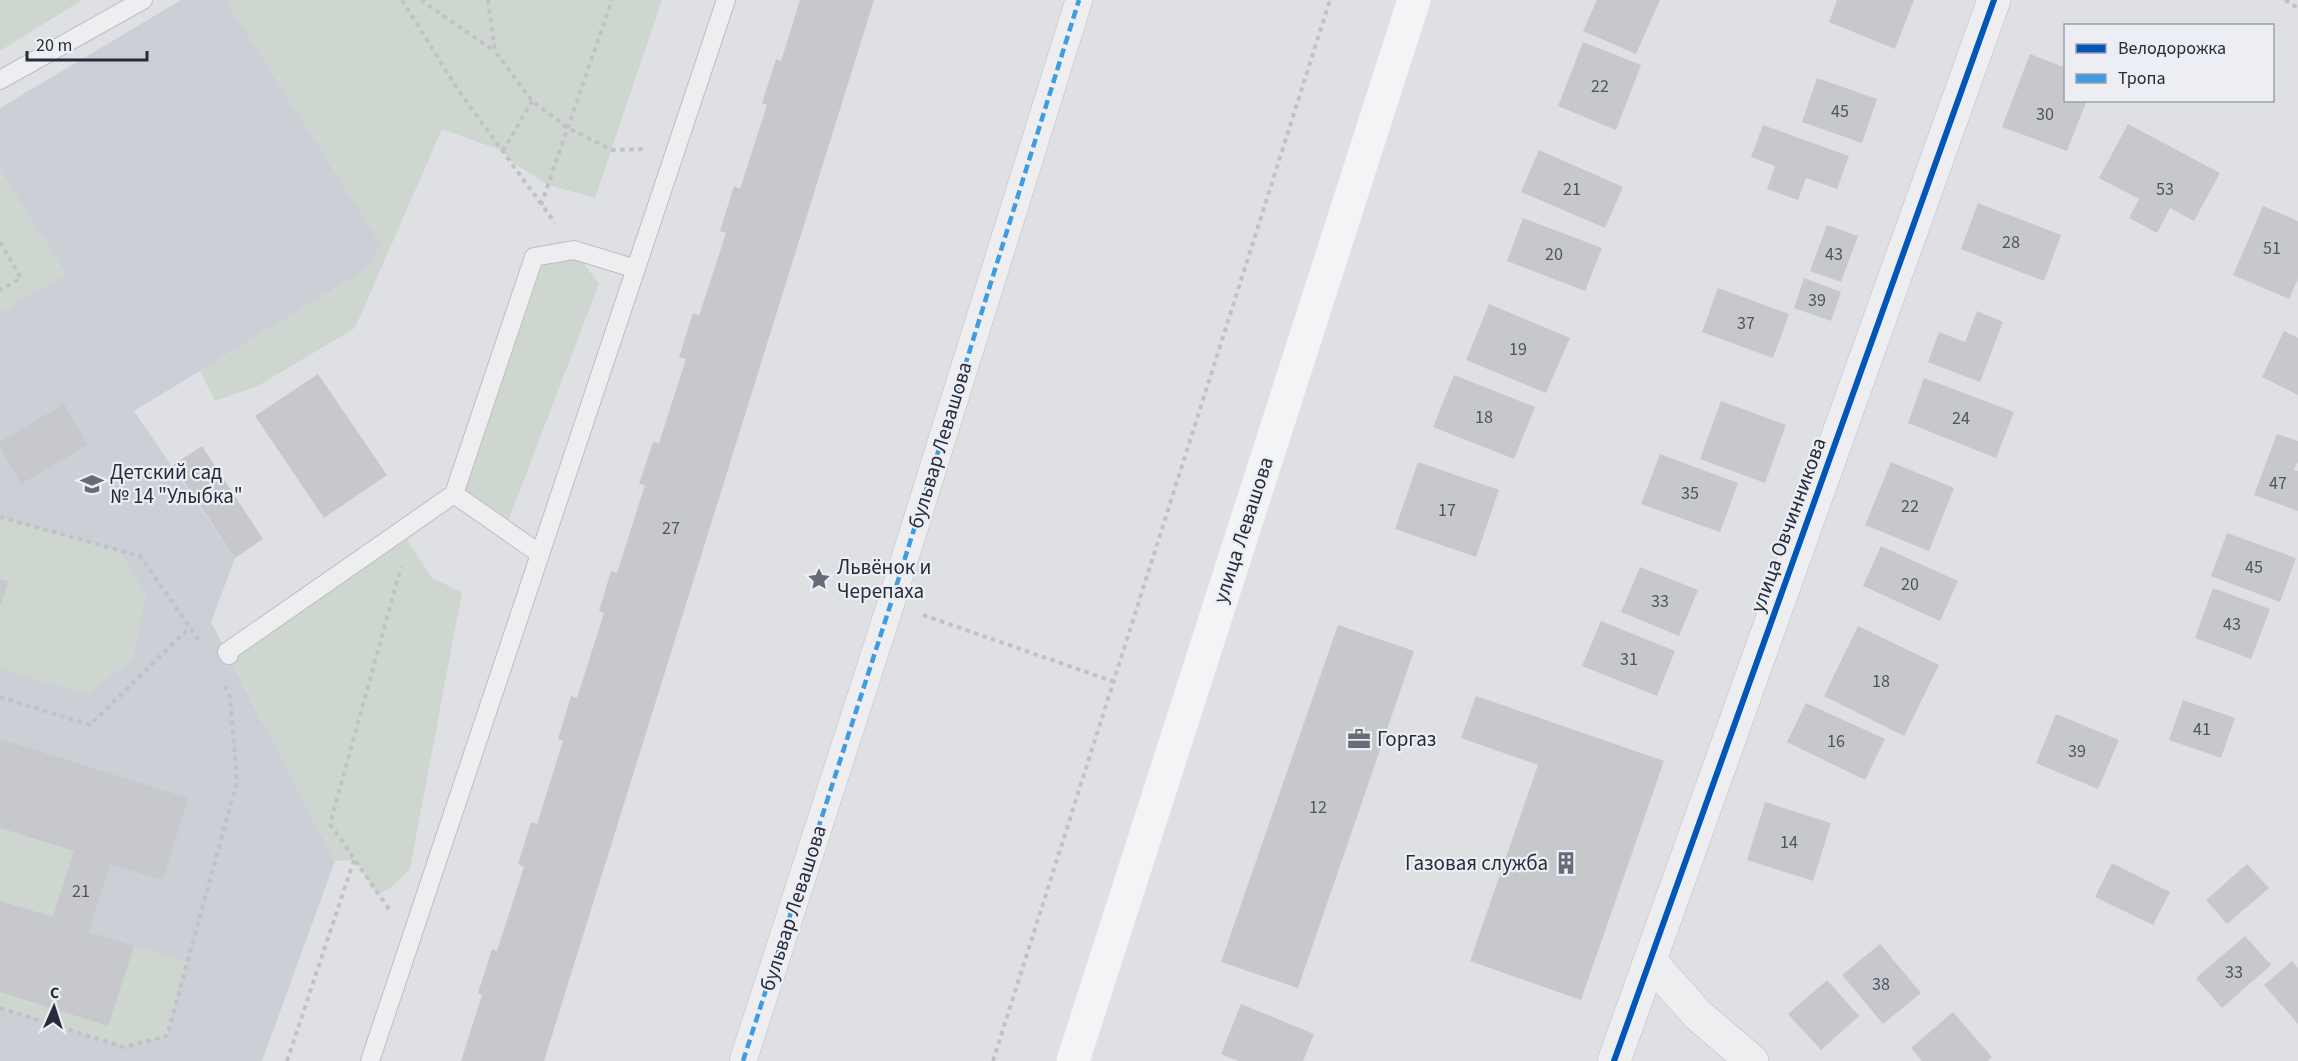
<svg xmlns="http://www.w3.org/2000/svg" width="2298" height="1061" viewBox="0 0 2298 1061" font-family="'Source Sans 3',sans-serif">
  <rect width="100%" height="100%" fill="#dfe0e4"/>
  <!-- built -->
  <path fill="#cdcfd7" d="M181 0H226L381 244 369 268 134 411 235 558 211 622 335 861 262 1061H0V312L66 274 0 171V108Z"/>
  <!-- green -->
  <path fill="#ced7cf" d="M0 0H82L0 51Z
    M226 0H662L595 198 548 185 509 160 503 151 442 129 355 328 256 387 215 401 200 371 369 268 381 244Z
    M0 171 66 274 0 312Z
    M574 250 599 284 505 529 454 494 534 257Z
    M0 517 119 550 146 595 133 660 86 694 0 668V607L8 581 0 579Z
    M413 523 408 541 432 578 462 592 410 869 389 889 378 894 354 860 335 861 227 652Z
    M0 828 74 851 53 917 0 901Z
    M134 946 187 962 167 1036 124 1047 0 1008V992Z"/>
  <!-- building -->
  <path fill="#c7c8cc" d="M800 0H874L544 1061H461L482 995 478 993 492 949 497 951 524 867 518 864 531 822 537 824 563 741 558 739 571 696 577 698 604 613 599 611 611 571 617 573 645 485 639 484 653 442 659 443 686 359 679 357 693 313 699 316 726 233 720 231 734 186 740 189 767 105 762 103 776 59 781 61Z
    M1597 0H1660L1636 54 1583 31Z
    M1837 0H1914L1895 49 1829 22Z
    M1583 42 1641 65 1616 130 1558 106Z
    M2030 54 2066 68V100H2087L2067 151 2002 127Z
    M1817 78 1877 99 1862 143 1802 122Z
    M2128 124 2220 173 2194 221 2170 208 2157 233 2129 218 2139 199 2099 178Z
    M1763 125 1849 156 1837 189 1806 178 1798 200 1767 189 1775 166 1751 157Z
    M1539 150 1623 187 1605 228 1521 192Z
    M1978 203 2061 235 2044 281 1961 249Z
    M2263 206 2298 221V279L2289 299 2233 275Z
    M1523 218 1602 248 1585 291 1507 261Z
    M1827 225 1858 236 1841 282 1810 271Z
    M1804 278 1841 292 1831 321 1794 308Z
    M1718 288 1789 314 1773 358 1702 332Z
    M1489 304 1570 338 1546 393 1466 360Z
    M1977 311 2003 322 1980 382 1928 362 1939 332 1965 342Z
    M2284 331 2298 338V395L2262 377Z
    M318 374 387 475 324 518 255 416Z
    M1454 375 1535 407 1514 459 1433 427Z
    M1924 378 2014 412 1996 458 1908 423Z
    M1721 401 1786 425 1765 483 1700 459Z
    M64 404 88 445 21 484 0 447V442Z
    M2277 434 2298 441V461L2294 470 2298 471V511L2254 495Z
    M202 446 263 539 235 558 173 465Z
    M1660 454 1738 483 1720 532 1641 504Z
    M1418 462 1499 490 1476 557 1395 529Z
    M1891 462 1954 488 1929 551 1865 525Z
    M2227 533 2296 558 2280 602 2211 576Z
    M1881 546 1958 581 1940 621 1863 586Z
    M1640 567 1698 590 1679 636 1621 612Z
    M0 579 8 581 1 605H0Z
    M2213 588 2270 609 2251 659 2195 638Z
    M1601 621 1675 651 1657 696 1582 666Z
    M1338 625 1414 651 1298 988 1221 962Z
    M1858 626 1939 665 1904 736 1824 696Z
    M1476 696 1664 761 1581 1000 1470 961 1538 765 1461 738Z
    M2183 700 2235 718 2221 758 2169 740Z
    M1806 703 1885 739 1865 780 1787 742Z
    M2056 714 2119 740 2098 789 2036 763Z
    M0 739 188 798 163 880 110 864 89 932 134 946 108 1026 0 992V901L53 917 74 851 0 828Z
    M1765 802 1831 823 1813 881 1747 860Z
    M2112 863 2170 892 2153 925 2095 897Z
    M2247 864 2269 888 2227 924 2206 900Z
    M2245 936 2271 965 2222 1008 2196 978Z
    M1880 944 1921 993 1883 1024 1842 975Z
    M2292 961 2298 968V1024L2264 985Z
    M1827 980 1859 1016 1821 1050 1788 1014Z
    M1241 1004 1314 1034 1303 1061H1238L1221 1054Z
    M1953 1012 1992 1057 1988 1061H1922L1911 1048Z"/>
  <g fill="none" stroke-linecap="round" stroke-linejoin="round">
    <!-- service casing -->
    <g stroke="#bdbec2" stroke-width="20">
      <path id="service" d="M0 80 143 0
        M454 494 534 257 574 250 636 269
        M229 655 227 652 454 494 540 554
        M370 1061 726 0"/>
    </g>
    <!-- pedestrian casing -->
    <g stroke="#bdbec2" stroke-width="28">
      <path id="pedestrian" d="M743 1061 891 603 1079 0"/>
    </g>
    <!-- minor casing -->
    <g stroke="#bdbec2" stroke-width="34">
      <path id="minor" d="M1650 961 1698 1015 1752 1061
        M1614 1061 1994 0"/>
    </g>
    <!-- path -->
    <path stroke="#c1c1c7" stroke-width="4" stroke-dasharray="4.5 4.5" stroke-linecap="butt" d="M402 0 458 90 555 223
      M421 0 494 51
      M488 0 495 51 532 101 568 128 612 150 646 149
      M2285 0 2298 8
      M503 151 532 101
      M541 205 612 0
      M0 242 21 278 0 290
      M0 517 140 556 200 642
      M923 615 1115 682
      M0 697 90 725 190 627
      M389 909 330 824 401 567
      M0 1008 124 1047 167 1036 237 782 230 697 224 685
      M287 1061 354 860
      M993 1061 1330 0"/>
    <!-- service -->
    <use href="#service" stroke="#eeeef1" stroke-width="18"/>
    <!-- pedestrian -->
    <use href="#pedestrian" stroke="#eeeef1" stroke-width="27"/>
    <!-- minor -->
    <use href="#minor" stroke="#eeeef1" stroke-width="33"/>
    <!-- secondary -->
    <path stroke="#f3f4f5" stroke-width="33" d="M1073 1061 1414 0"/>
    <!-- quiet -->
    <path stroke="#3d9ce2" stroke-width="4.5" stroke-dasharray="9 4.5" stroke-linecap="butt" d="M743 1061 891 603 1079 0"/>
    <!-- cycleway casing -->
    <g stroke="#eceef4" stroke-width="10">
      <path id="cycleway" d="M1614 1061 1994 0"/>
    </g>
    <!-- cycleway -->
    <use href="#cycleway" stroke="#0057b8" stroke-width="6"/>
  </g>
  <!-- icons -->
  <defs>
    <g id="school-bare" transform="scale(1.8)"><path d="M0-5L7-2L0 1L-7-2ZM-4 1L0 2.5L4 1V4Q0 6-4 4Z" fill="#676b77" stroke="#eceef4" stroke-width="2.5" paint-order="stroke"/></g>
    <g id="sight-bare" transform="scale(1.8)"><path d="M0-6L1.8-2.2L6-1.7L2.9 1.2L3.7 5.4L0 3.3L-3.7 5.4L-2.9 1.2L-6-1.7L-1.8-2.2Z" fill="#676b77" stroke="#eceef4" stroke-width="2.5" paint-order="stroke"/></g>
    <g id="office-bare" transform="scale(1.8)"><path d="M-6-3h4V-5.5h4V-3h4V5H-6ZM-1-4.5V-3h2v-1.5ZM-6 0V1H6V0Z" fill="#676b77" stroke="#eceef4" stroke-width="2.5" paint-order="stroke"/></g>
    <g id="building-bare" transform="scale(1.8)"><path d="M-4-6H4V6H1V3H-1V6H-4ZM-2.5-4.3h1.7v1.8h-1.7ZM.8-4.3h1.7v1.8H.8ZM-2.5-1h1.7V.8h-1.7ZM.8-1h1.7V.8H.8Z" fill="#676b77" stroke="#eceef4" stroke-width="2.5" paint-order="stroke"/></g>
  </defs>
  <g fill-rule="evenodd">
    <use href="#school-bare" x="92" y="484"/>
    <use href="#sight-bare" x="819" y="579"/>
    <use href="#office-bare" x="1359" y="739"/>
    <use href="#building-bare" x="1566" y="863"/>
  </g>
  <g text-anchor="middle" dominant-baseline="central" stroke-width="4.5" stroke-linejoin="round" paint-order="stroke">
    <!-- number labels -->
    <g font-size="18" fill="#505461">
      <text x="1600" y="86">22</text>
      <text x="1840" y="111">45</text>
      <text x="2045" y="114">30</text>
      <text x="1572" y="189">21</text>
      <text x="2165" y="189">53</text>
      <text x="2011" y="242">28</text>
      <text x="2272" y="248">51</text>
      <text x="1554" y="254">20</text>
      <text x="1834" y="254">43</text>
      <text x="1817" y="300">39</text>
      <text x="1746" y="323">37</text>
      <text x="1518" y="349">19</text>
      <text x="1484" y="417">18</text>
      <text x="1961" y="418">24</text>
      <text x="2278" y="483">47</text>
      <text x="1690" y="493">35</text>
      <text x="1910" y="506">22</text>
      <text x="1447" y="510">17</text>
      <text x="671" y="528">27</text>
      <text x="2254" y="567">45</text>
      <text x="1910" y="584">20</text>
      <text x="1660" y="601">33</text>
      <text x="2232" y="624">43</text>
      <text x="1629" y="659">31</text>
      <text x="1881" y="681">18</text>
      <text x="2202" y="729">41</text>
      <text x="1836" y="741">16</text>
      <text x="2077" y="751">39</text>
      <text x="1318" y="807">12</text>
      <text x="1789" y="842">14</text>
      <text x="81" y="891">21</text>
      <text x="2234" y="972">33</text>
      <text x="1881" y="984">38</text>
    </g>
    <!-- street labels -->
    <g font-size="21" fill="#272c3c" stroke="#eceef4">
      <text transform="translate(940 445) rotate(-73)">бульвар Левашова</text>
      <text transform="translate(1788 525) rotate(-70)">улица Овчинникова</text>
      <text transform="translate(1243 530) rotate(-72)">улица Левашова</text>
      <text transform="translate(793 908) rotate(-72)">бульвар Левашова</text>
    </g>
    <!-- poi labels -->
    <g font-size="21" fill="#272c3c" stroke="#eceef4" text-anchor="start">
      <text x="110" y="472">Детский сад<tspan x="110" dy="24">№ 14 "Улыбка"</tspan></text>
      <text x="837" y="567">Львёнок и<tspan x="837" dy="24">Черепаха</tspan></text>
      <text x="1377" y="739">Горгаз</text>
      <text x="1548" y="863" text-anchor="end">Газовая служба</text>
    </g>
  </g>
  <!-- legend -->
  <rect x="2064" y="24" width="210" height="78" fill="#eceef4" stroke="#9da0aa" stroke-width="1.5"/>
  <rect x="2076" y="44" width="30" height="9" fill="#0057b8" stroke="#9da0aa" stroke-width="1.5"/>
  <text x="2118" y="54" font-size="18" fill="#272c3c">Велодорожка</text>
  <rect x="2076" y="74" width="30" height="9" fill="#3d9ce2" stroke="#9da0aa" stroke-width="1.5"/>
  <text x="2118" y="84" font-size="18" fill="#272c3c">Тропа</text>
  <!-- north arrow -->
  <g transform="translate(54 1007) rotate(3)" stroke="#eceef4" stroke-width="4.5" paint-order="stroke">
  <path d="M0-4.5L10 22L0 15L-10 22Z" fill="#272c3c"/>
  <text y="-9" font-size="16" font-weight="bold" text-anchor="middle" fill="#272c3c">С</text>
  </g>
  <!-- scale -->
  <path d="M27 51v9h120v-9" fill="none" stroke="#272c3c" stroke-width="3"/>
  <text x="36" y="51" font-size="18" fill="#272c3c" stroke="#eceef4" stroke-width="4.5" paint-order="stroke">20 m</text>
</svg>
